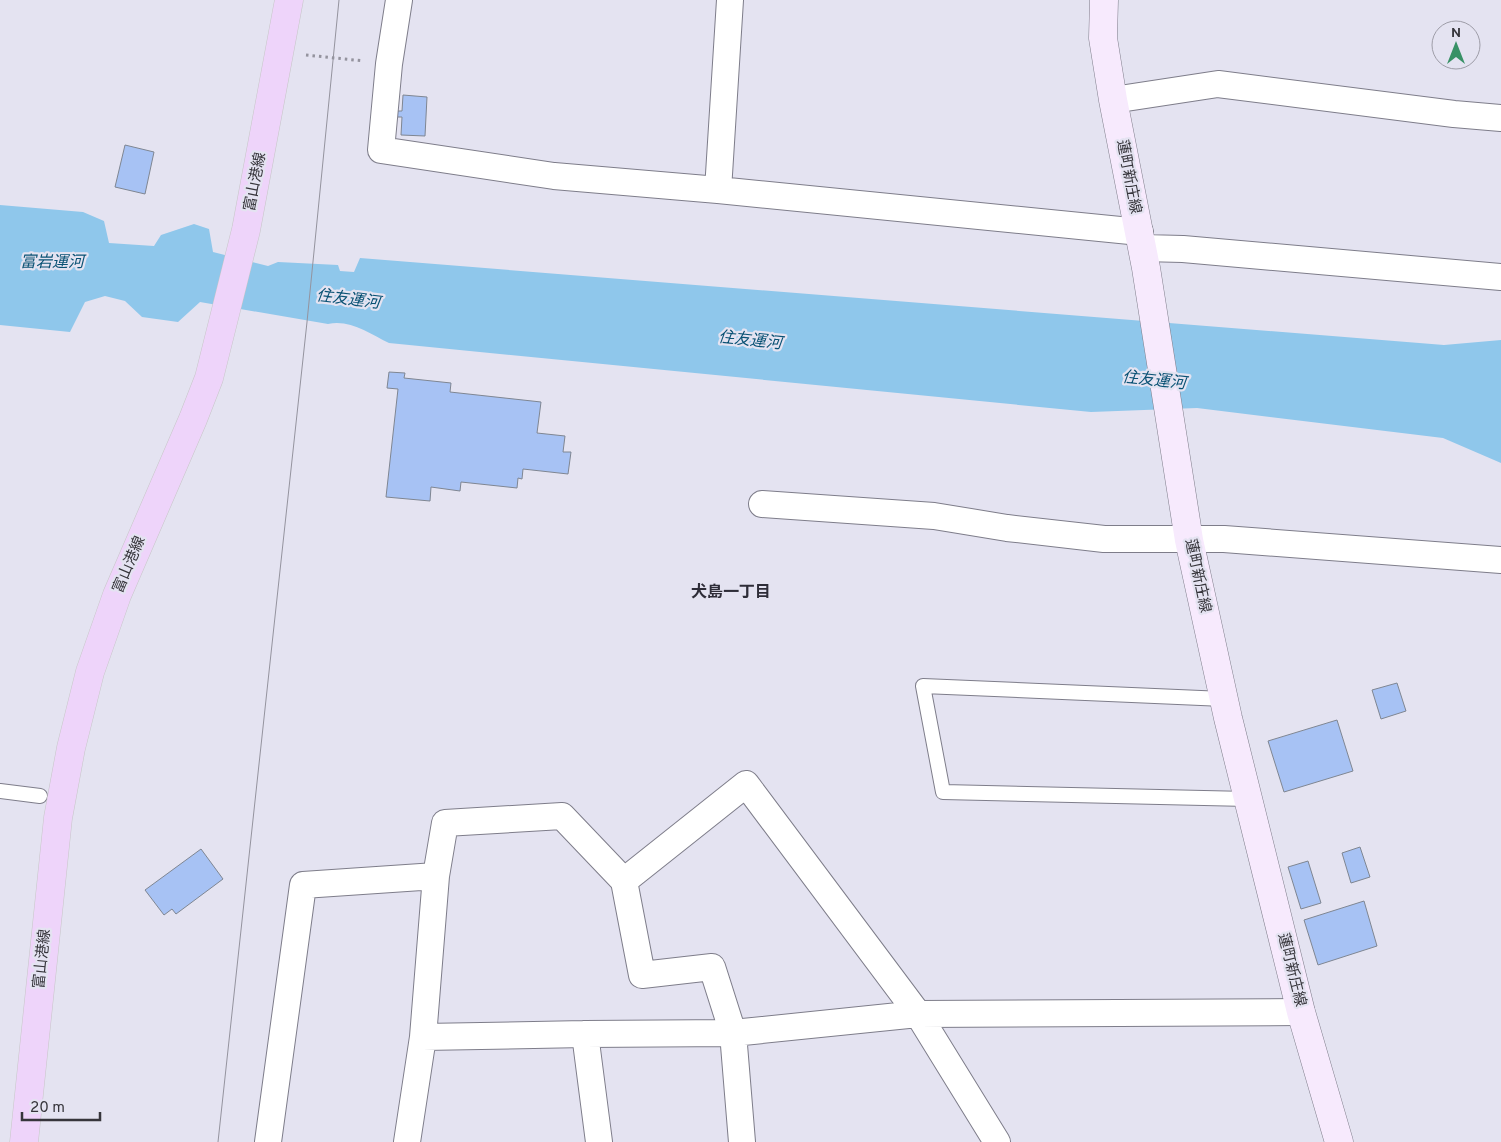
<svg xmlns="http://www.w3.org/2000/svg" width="1501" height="1142" viewBox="0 0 1501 1142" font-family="Overpass,'Noto Sans JP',sans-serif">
  <rect width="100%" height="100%" fill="#e4e3f1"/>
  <!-- water -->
  <path fill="#8fc7eb" d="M0 205 83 212 104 221 109 243 154 246 161 235 194 224 209 229 213 252 268 266 278 262 338 265 340 271 354 272 360 258 1444 345 1501 340V463L1443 438 1197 408 1091 412 389 343C370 334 350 319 328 324L200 302 178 322 142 317 125 301 105 296 85 302 70 332 0 325Z"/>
  <!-- building -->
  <path fill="#a7c2f4" stroke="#7f8692" d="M403 95 427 97 425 136 401 135 402 117H396L397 111H402Z
    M125 145 154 152 145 194 115 187Z
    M389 372 405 373 404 378 451 383 450 392 541 402 537 433 565 436 563 452H571L568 474 523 469 522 479 518 478 517 488 461 482 460 491 431 487 430 501 386 497 398 389 387 388Z
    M1397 683 1406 711 1381 719 1372 690Z
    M1337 720 1353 771 1284 792 1268 741Z
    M1360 847 1370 877 1351 883 1342 853Z
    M201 849 223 879 176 914 172 909 164 915 145 890Z
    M1308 861 1321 903 1301 909 1288 867Z
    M1364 901 1377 946 1318 965 1304 920Z"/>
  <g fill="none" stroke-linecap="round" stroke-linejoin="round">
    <!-- service casing -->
    <g stroke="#7e7d8a" stroke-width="16">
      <path id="service" d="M1224 699 923 686 943 792 1248 799
        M0 791 40 796"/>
    </g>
    <!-- minor casing -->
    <g stroke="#7e7d8a" stroke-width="28">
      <path id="minor" d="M399 0 389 64 381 150 554 176 718 190 1140 232
        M1113 100 1218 84 1454 114 1501 118
        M718 190 730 0
        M1143 248 1183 249 1501 277
        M762 504 934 516 1007 528 1104 539H1224L1501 560
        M585 1034 599 1142
        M423 1037 436 876 445 823 562 816 624 881
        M268 1142 303 885 436 876
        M407 1142 423 1037 585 1034 733 1033 918 1014 1301 1012
        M742 1142 733 1033 712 967 642 975 624 881 746 784 918 1014 997 1142"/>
    </g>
    <!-- secondary casing -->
    <g stroke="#7e7d8a" stroke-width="29">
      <path id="secondary" d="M1104 0 1103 38 1113 100 1146 268 1189 540 1228 718 1301 1012 1339 1142"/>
    </g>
    <!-- primary casing -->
    <g stroke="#c7c6c8" stroke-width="29">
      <path id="primary" d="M24 1142 58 818 71 748 90 672 117 595 193 419 209 378 246 230 289 0"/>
    </g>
    <!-- path -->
    <path stroke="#94939e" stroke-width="3" stroke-dasharray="2.5 4" stroke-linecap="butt" d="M306 55 364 61"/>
    <!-- service -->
    <use href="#service" stroke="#fff" stroke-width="14"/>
    <!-- minor -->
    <use href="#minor" stroke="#fff" stroke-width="26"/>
    <!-- secondary -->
    <use href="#secondary" stroke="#f7eafd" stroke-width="28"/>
    <!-- primary -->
    <use href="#primary" stroke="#eed4fa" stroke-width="28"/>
    <!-- tram -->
    <path stroke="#94939e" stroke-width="1" d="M218 1142 307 322 339 0"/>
  </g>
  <g text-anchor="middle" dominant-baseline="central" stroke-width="4.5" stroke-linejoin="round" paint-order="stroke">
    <!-- street labels -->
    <g font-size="15" fill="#36353b" stroke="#e4e3f1">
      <text transform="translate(1128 177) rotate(79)">蓮町新庄線</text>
      <text transform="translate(256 182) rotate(-79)">富山港線</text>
      <text transform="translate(130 565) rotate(-67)">富山港線</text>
      <text transform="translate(1197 576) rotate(78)">蓮町新庄線</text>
      <text transform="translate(43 959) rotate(-84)">富山港線</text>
      <text transform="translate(1291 970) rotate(76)">蓮町新庄線</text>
    </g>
    <!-- water labels -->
    <g font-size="16" font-style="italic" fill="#095174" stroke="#e4e3f1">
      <text x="52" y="263">富岩運河</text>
      <text transform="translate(348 300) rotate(7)">住友運河</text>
      <text transform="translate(750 341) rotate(6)">住友運河</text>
      <text transform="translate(1154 381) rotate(6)">住友運河</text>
    </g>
    <!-- neighbourhood labels -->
    <g font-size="16" font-weight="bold" fill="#2e2d38" stroke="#e4e3f1">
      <text x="731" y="593">犬島一丁目</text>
    </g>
  </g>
  <!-- north arrow -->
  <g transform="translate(1456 45)"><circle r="24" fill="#e4e3f1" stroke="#9e9da8"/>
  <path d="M0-4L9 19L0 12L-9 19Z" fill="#389166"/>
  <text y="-8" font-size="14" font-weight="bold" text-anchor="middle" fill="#36353b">N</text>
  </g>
  <!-- scale -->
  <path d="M22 1112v8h78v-8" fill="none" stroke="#36353b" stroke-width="2.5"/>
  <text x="30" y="1112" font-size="15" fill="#36353b" stroke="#e4e3f1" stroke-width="4" paint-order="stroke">20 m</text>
</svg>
